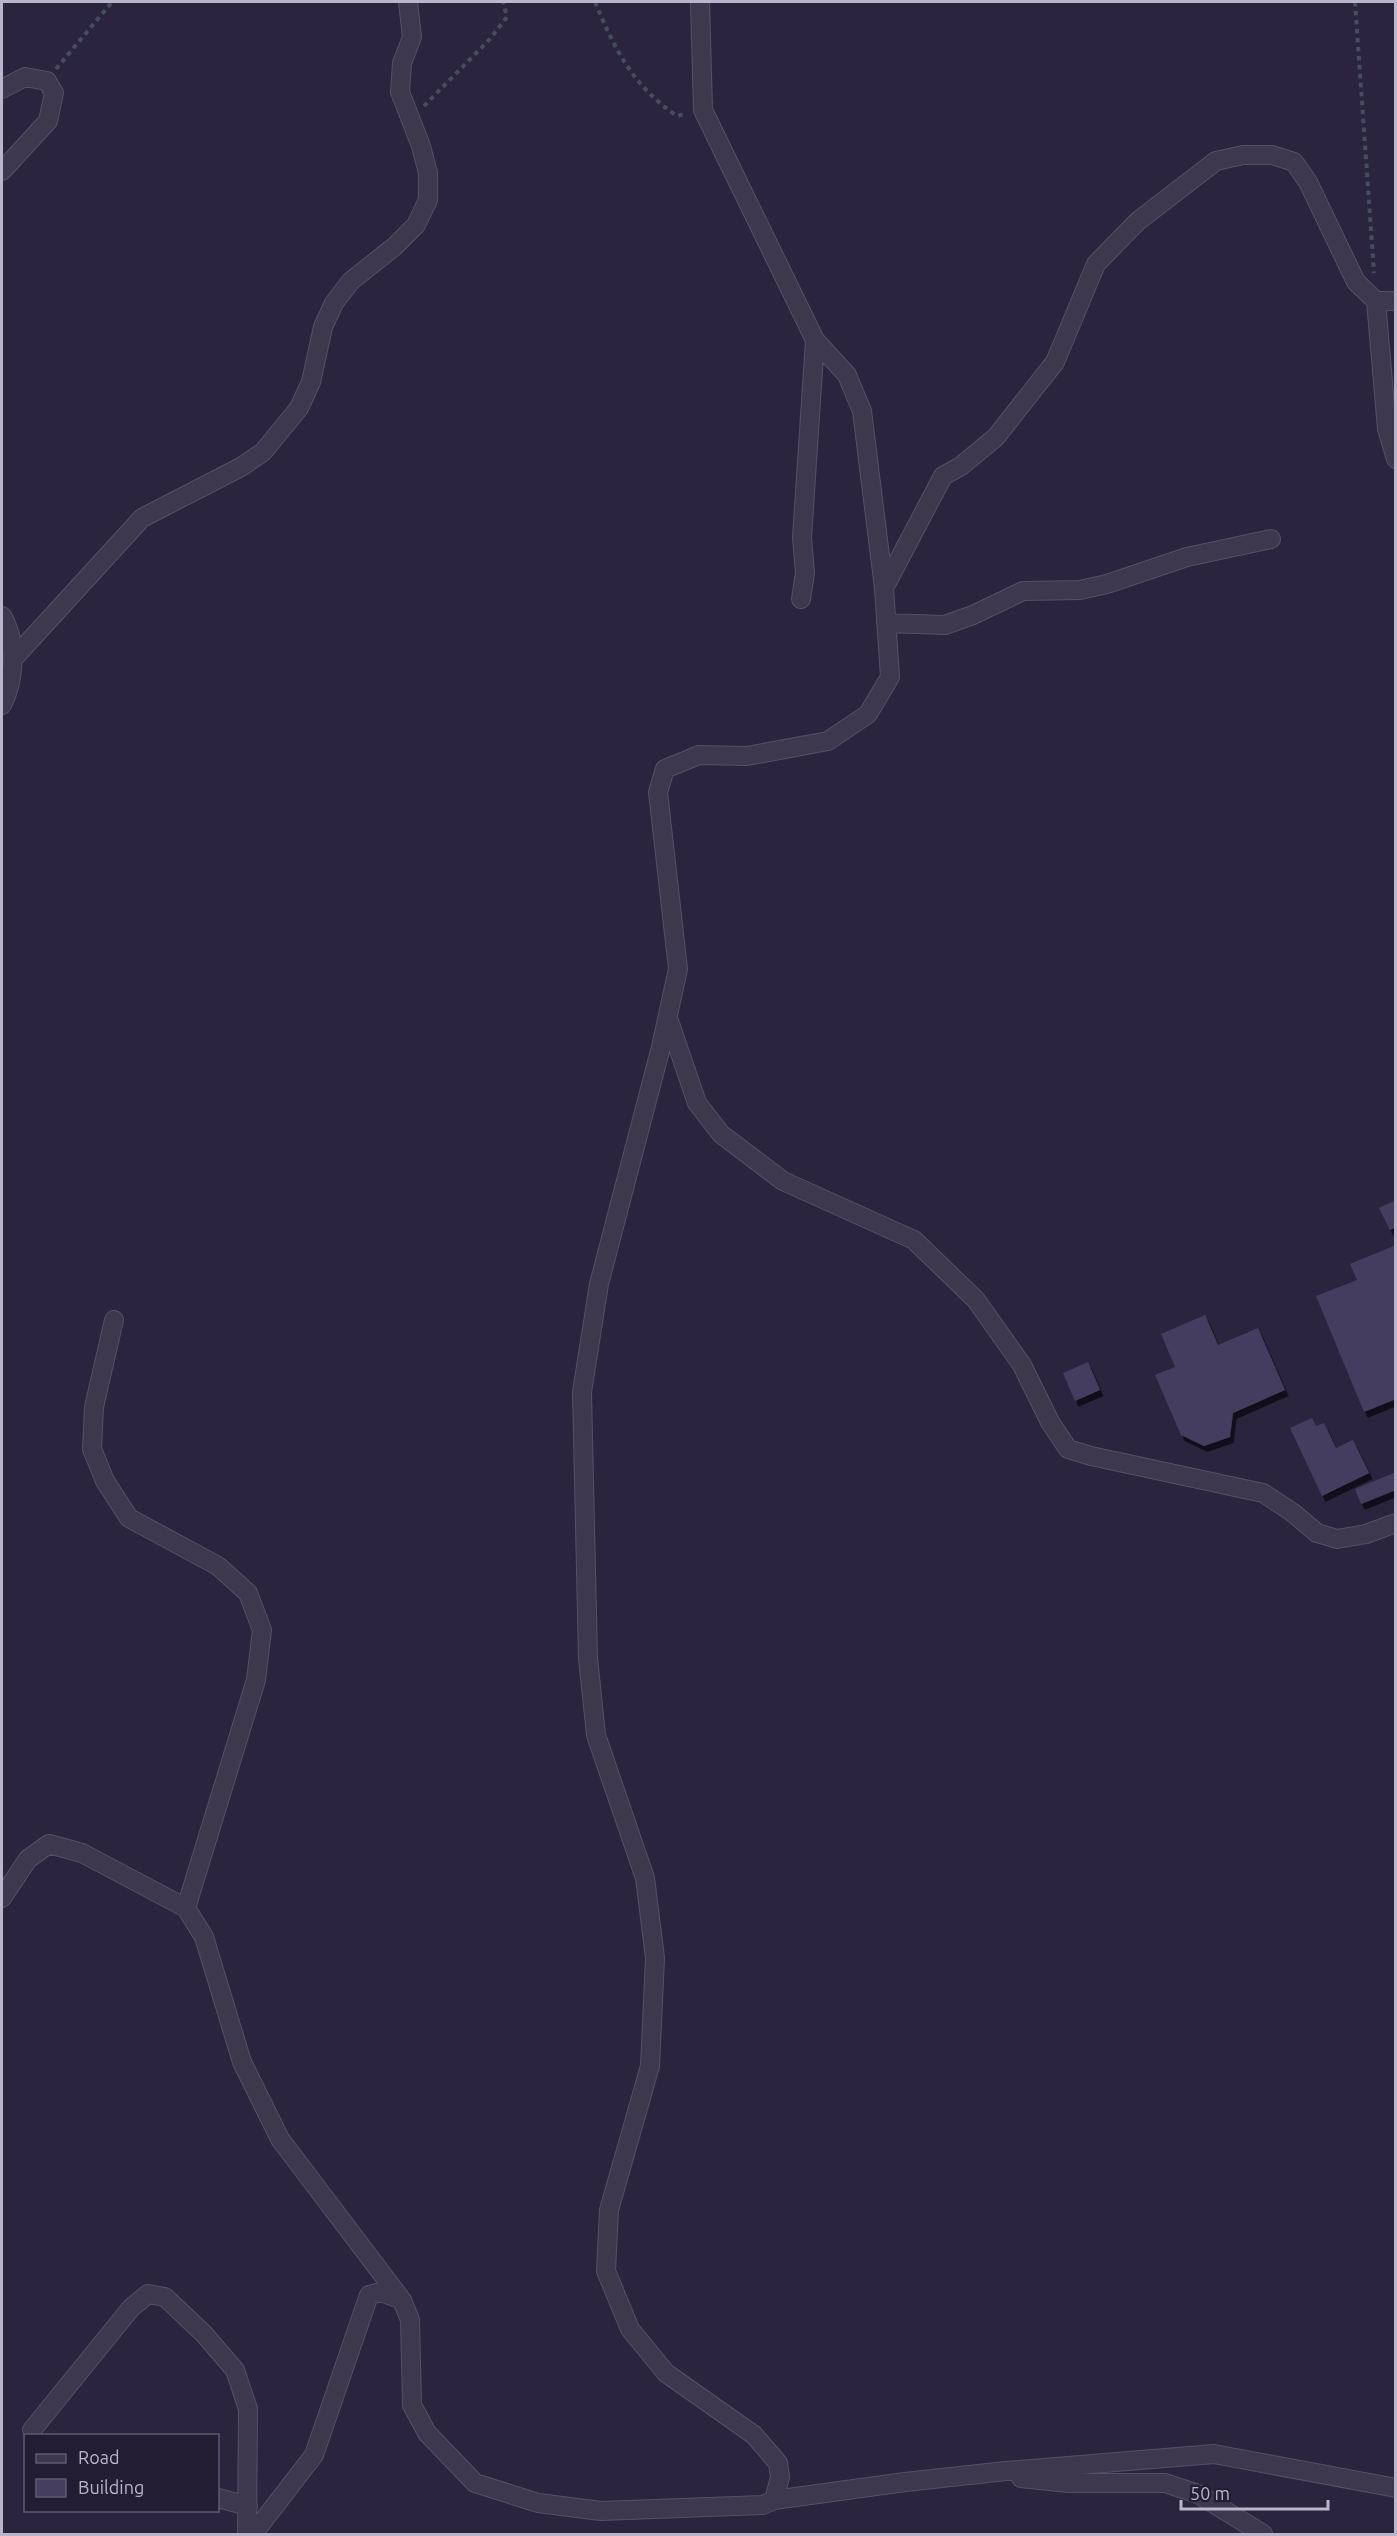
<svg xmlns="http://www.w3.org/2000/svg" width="1397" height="2536" viewBox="0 0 1397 2536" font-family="Ubuntu,sans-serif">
  <defs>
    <filter id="shadow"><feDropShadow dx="3.5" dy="6" stdDeviation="0" flood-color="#0009"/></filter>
  </defs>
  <rect width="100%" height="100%" fill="#2a243f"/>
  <!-- building -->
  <path fill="#453e5e" filter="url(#shadow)" d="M1396 1200V1227L1390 1230 1379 1208Z
    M1396 1245V1399L1364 1412 1316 1296 1357 1280 1350 1264Z
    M1205 1315 1218 1345 1258 1328 1285 1390 1233 1413 1230 1437 1204 1446 1181 1435 1155 1375 1175 1367 1161 1334Z
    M1088 1362 1100 1390 1075 1401 1063 1373Z
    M1312 1418 1316 1426 1324 1423 1336 1448 1353 1440 1369 1473 1322 1496 1290 1428Z
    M1396 1472V1490L1361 1504 1355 1489Z"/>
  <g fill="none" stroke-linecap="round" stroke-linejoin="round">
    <!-- minor casing -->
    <g stroke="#565067" stroke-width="20">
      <path id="minor" d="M2 89 25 77 47 81 54 93 48 121 2 171
        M1376 301 1387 429 1396 459
        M884 588 943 476 961 466 996 437 1055 362 1096 264 1138 221 1216 161 1243 155H1272L1294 162 1308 182 1356 282 1376 301H1396
        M801 599 805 573 802 538 815 340
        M2 616C17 641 15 680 2 705
        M886 623 945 625 973 615 1023 591 1080 590 1107 584 1187 557 1271 539
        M13 659 142 518 241 467 263 452 299 408 311 382 323 327 334 303 351 281 395 246 416 225 428 200V173L421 146 400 92 402 63 412 37 408 2
        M668 1018 697 1103 721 1134 783 1181 914 1240 976 1300 1022 1365 1050 1422 1068 1449 1091 1456 1263 1493 1292 1512 1317 1533 1337 1539 1366 1534 1396 1523
        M114 1320 94 1407 92 1449 105 1481 129 1518 218 1566 248 1593 262 1630 256 1680 186 1908
        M2 1898 28 1859 49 1844 82 1853 186 1908 204 1937 242 2062 280 2139 401 2299
        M32 2430 131 2308 148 2294 165 2297 204 2334 235 2370 248 2409 247 2534
        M1021 2478 1068 2483H1165L1198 2494 1263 2534
        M218 2498 248 2506
        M774 2500 905 2482 1006 2471 1214 2454 1396 2488
        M253 2534 314 2455 369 2295 381 2292 402 2300 410 2320 412 2405 427 2433 475 2483 538 2503 601 2511 763 2505 774 2500 780 2477 778 2463 754 2435 666 2373 630 2329 606 2271 609 2210 650 2066 655 1958 645 1878 596 1735 588 1658 582 1392 599 1284 661 1047 678 969 658 792 665 769 699 755 747 756 828 741 868 714 890 677 884 588 862 411 847 375 815 340 703 110 700 2"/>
    </g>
    <!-- path -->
    <path stroke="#464d5f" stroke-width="4" stroke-dasharray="4.5 4.5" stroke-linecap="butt" d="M595 2C615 50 633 86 677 116L686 114
      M1355 2 1374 273
      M56 69 112 2
      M424 106 489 40 507 17 503 2"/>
    <!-- minor -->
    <use href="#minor" stroke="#3e384f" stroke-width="18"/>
  </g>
  <!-- border -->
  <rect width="1397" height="2536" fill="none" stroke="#bab5ca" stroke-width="6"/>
  <!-- legend -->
  <rect x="24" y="2434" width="195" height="78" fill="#231d34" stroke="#5f5a70" stroke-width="1.5"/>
  <rect x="36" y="2454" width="30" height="9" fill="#3e384f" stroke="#5f5a70" stroke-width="1.5"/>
  <text x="78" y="2464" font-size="18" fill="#bab5ca">Road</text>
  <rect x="36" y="2479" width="30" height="18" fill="#453e5e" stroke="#5f5a70" stroke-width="1.5"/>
  <text x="78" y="2494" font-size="18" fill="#bab5ca">Building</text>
  <!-- scale -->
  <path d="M1181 2500v9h147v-9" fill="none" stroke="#bab5ca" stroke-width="3"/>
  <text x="1190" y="2500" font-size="18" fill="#bab5ca" stroke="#231d34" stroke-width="4.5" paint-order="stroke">50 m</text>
</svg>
